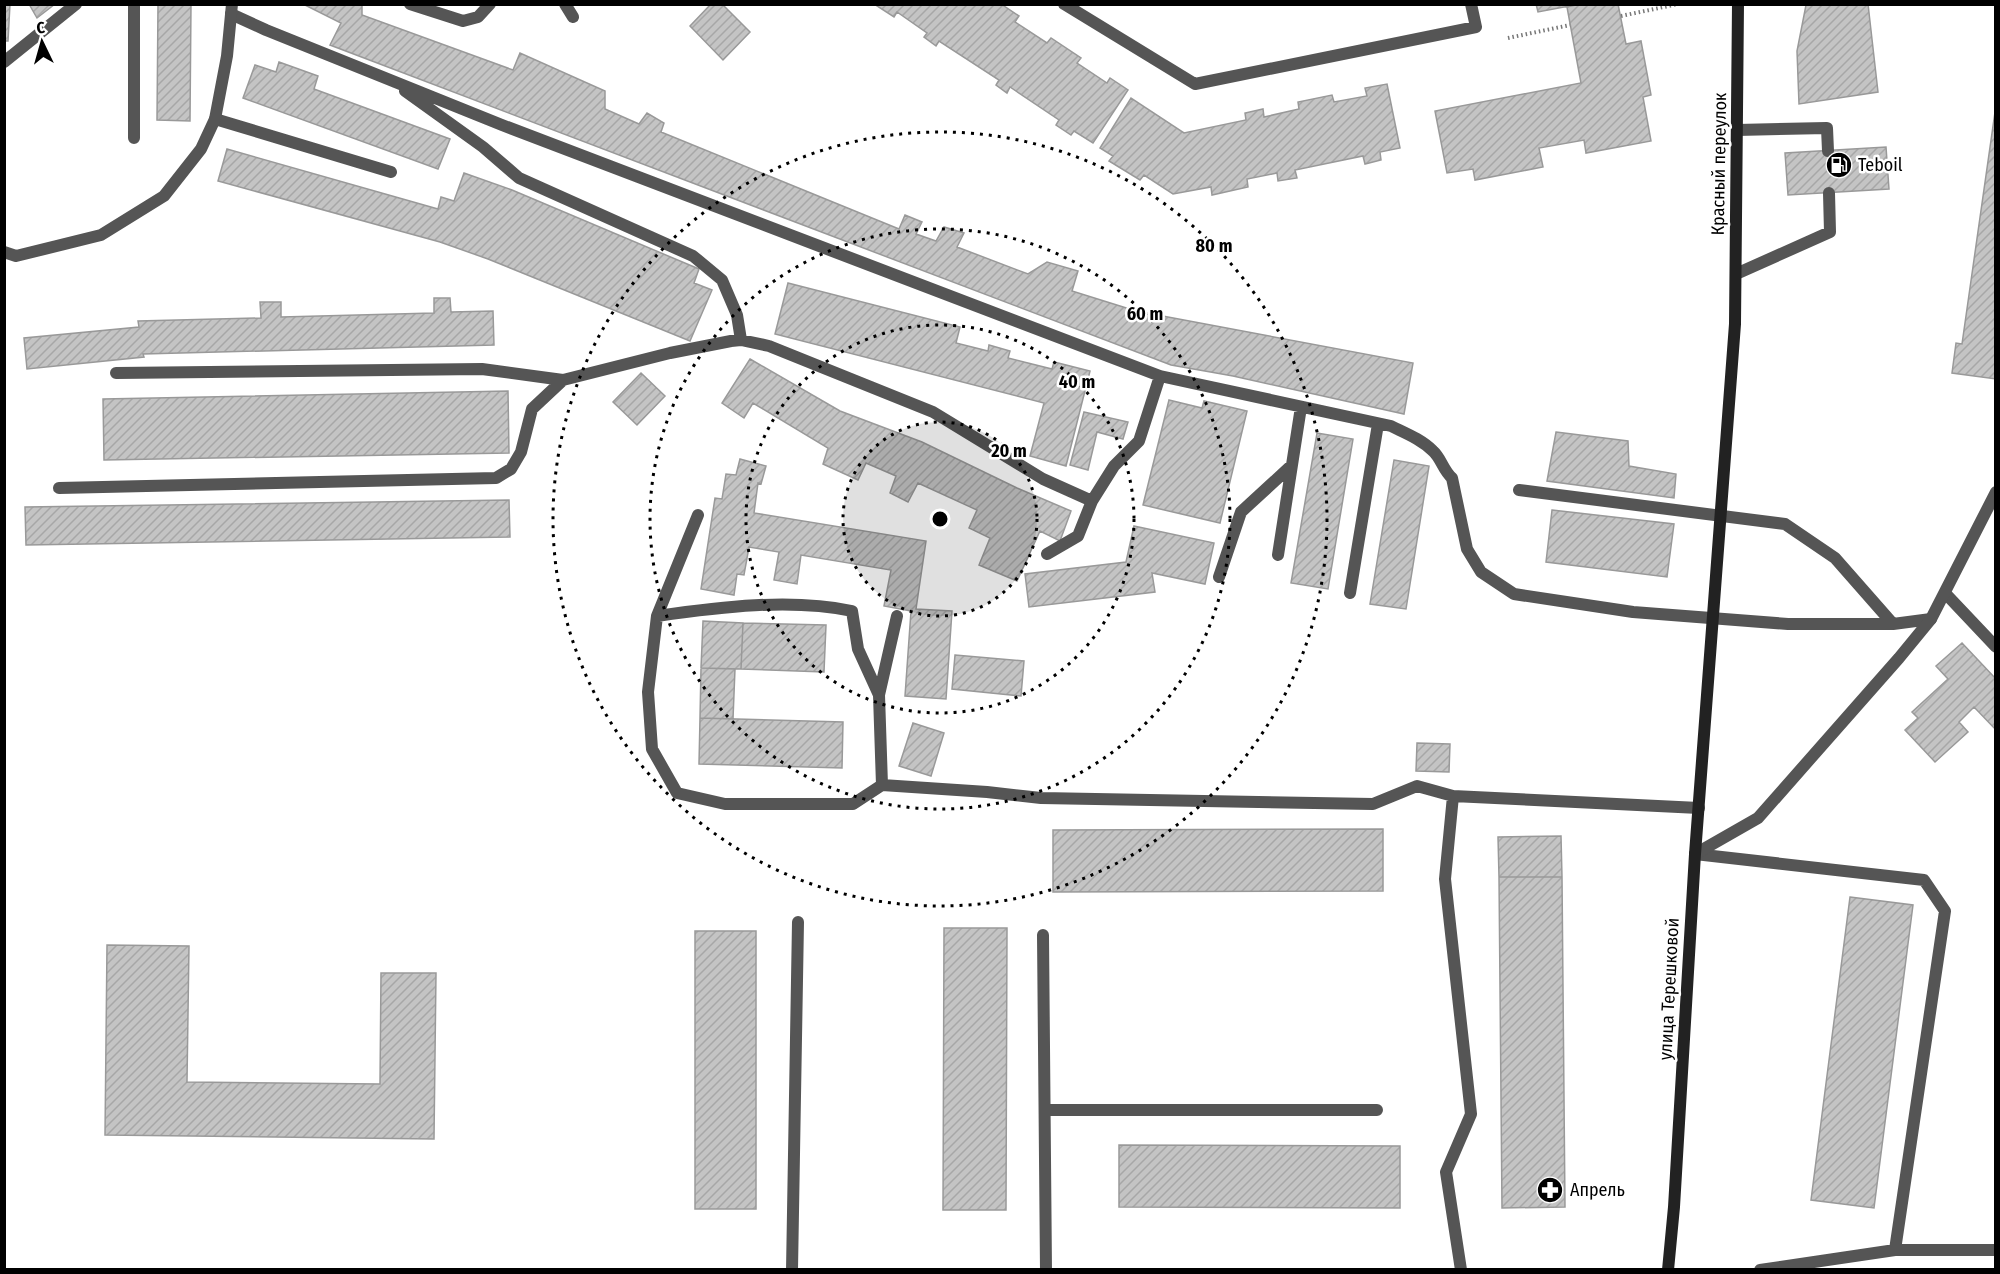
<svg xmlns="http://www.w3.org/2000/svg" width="2000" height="1274" viewBox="0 0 2000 1274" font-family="'Fira Sans Condensed',sans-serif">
  <defs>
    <pattern id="building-hatch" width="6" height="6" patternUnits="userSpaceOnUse" patternTransform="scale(1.5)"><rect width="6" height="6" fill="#c4c4c4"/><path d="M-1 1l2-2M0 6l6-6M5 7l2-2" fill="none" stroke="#a7a7a7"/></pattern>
  </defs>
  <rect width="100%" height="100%" fill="#fff"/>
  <!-- building -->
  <path fill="url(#building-hatch)" stroke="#999" stroke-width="1.5" d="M4 4H10L8 41H4Z
    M29 4H55L37 18Z
    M158 4H191L190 121 157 120Z
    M303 4H362V15L513 70 520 53 605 91V109L639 124 647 113 664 123 661 132 899 229 905 215 922 222 916 234 936 241 944 227 964 233 957 247 1028 274 1047 262 1078 271 1072 291 1136 311 1413 363 1404 414 1233 376 1171 365 330 45 341 23Z
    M711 4H722L750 32 723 60 690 26Z
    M874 4H1001L1019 16 1015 22 1047 43 1051 38 1081 58 1077 63 1107 83 1110 78 1128 90 1093 143 1074 131 1071 135 1056 125 1059 120 1010 87 1007 93 996 85 999 80 939 41 936 46 924 37 927 33 897 12 894 17Z
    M1536 4H1580L1538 12Z
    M1580 4H1618L1626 44 1641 41 1651 95 1643 97 1651 141 1586 153 1584 140 1539 148 1543 167 1475 180 1473 169 1447 173 1435 111 1581 83 1567 7Z
    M1868 4 1878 92 1799 104 1797 51 1806 5Z
    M279 62 318 76 314 89 450 139 438 169 243 98 255 65 276 72Z
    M1387 84 1400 148 1380 152 1381 160 1365 164 1363 156 1295 170 1297 178 1278 181 1277 173 1247 179 1248 187 1212 195 1211 187 1173 194 1144 175 1140 180 1109 161 1113 156 1100 148 1131 98 1184 133 1246 120 1245 113 1263 109 1264 117 1299 109 1298 102 1332 95 1334 102 1367 96 1365 88Z
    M1996 105V379L1952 373 1956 343 1962 344Z
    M1886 147 1889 189 1788 195 1785 153Z
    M227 149 438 209 441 197 454 201 464 173 512 190 699 269 694 283 712 290 690 341 488 259 440 242 218 181Z
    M788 283 960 327 956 343 988 351 989 345 1010 351 1008 358 1052 369 1054 362 1090 371 1066 466 1030 456 1044 403 775 334Z
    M434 298H450L451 312 493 311 494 345 143 354 144 357 27 369 24 338 139 327 138 321 261 318 260 302H281V317L434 313Z
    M750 359 840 411 922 442 1017 488 1071 511 1060 541 1040 531 1017 581 979 565 990 538 969 528 977 510 918 483 908 502 890 493 896 476 866 463 858 480 823 464 828 448 753 403 744 418 722 403Z
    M641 373 665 396 637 425 613 402Z
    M508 391 509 453 104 460 103 399Z
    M1169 400 1202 408 1204 401 1247 411 1220 523 1143 505Z
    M1084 412 1128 422 1123 439 1097 432 1088 470 1070 465Z
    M1556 432 1628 441 1629 466 1676 474 1674 498 1547 481Z
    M1317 433 1353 439 1328 589 1291 583Z
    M740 459 766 466 761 484 758 483 754 513 926 541 916 609 952 611 946 699 905 696 911 611 884 606 891 570 801 555 797 584 774 580 779 552 749 547 744 575 737 574 734 595 701 589 715 498 722 499 726 474 736 475Z
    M1394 460 1429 466 1406 609 1370 604Z
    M509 500 510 537 26 545 25 507Z
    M1552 510 1674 524 1667 577 1546 562Z
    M1134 526 1214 543 1205 584 1152 573 1155 592 1029 607 1025 574 1126 562Z
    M703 621 743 623 741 669 701 668Z
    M743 623 826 625 824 672 741 669Z
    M1962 643 1996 679V730L1974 707 1959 722 1968 732 1935 762 1905 730 1918 718 1912 712 1948 679 1936 666Z
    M955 655 1024 661 1021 696 952 689Z
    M701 668 735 669 733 719 700 718Z
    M700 718 843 722 842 768 699 764Z
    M913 723 944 733 931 776 899 766Z
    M1417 743 1450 744 1449 772 1416 771Z
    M1383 829V891L1053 892V830Z
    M1561 836 1562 877H1499L1498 837Z
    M1499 877H1562L1565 1207 1502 1208Z
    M1850 897 1913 905 1874 1208 1811 1200Z
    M944 928H1007L1006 1210H943Z
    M695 931H756V1209H695Z
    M107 945 189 946 187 1082 380 1084 381 973H436L434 1139 105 1135Z
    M1119 1145 1400 1146V1208L1119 1207Z"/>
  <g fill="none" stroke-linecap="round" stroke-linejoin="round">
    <!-- path -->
    <path stroke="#777" stroke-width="4" stroke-dasharray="1.5 3" stroke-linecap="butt" d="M1621 16 1678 4
      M1508 38 1570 25"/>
    <!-- service -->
    <path stroke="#555" stroke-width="12" d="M410 4 463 21 478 17 490 4
      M565 4 573 17
      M1064 4 1195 84 1476 27 1471 4
      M231 14 266 30 502 125 1160 376 1391 426C1405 433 1421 439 1433 451 1441 458 1443 470 1452 478L1467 549 1481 572 1514 594 1633 612 1788 624H1893L1931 619
      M4 62 76 4
      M405 91 483 147 519 178 693 256 722 280 737 315 741 340
      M215 119 391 172
      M1737 130 1827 128 1828 151
      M134 138V4
      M1736 274 1830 232 1829 193
      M116 373 482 369 563 380 670 353 731 341 741 340 769 346 933 412 1043 479 1092 501
      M59 488 496 478 511 469 521 452 532 409 563 380
      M1519 490 1785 524 1835 558 1893 624
      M698 515 657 616 648 692 652 749 677 793 725 804H853L882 785 879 695 897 616
      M1047 554 1078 536 1092 501 1114 466 1139 441 1160 376
      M1278 555 1301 407
      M1219 577 1241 512 1291 466
      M1350 593 1378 424
      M1945 593 1996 647
      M657 616C719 607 791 598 852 611L858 649 879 695
      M882 785 987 792 1041 798 1373 804 1417 786 1453 796
      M1695 854 1924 880 1945 911 1895 1250
      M1043 935 1046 1270
      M1045 1110H1377
      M792 1270 798 922
      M1461 1270 1446 1172 1471 1114 1445 879 1453 796 1699 808
      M1760 1270 1895 1250H1996"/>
    <!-- minor -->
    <path stroke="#555" stroke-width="12" d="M4 252 16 256 101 235 164 196 201 149 215 119 227 56 232 4
      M1695 854 1758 818 1899 658 1931 619 1996 492"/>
    <!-- secondary -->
    <path stroke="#222" stroke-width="12" d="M1668 1270 1674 1207 1695 854 1735 324 1738 4"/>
  </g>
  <!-- distance rings -->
  <circle cx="940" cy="519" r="97" fill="#000" fill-opacity=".12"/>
  <g fill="none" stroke="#000" stroke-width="3" stroke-dasharray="3 6">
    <circle cx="940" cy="519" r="97"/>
    <circle cx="940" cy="519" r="194"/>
    <circle cx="940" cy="519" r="290"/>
    <circle cx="940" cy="519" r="387"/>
  </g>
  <!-- icons -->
  <defs>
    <g id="fuel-disc" transform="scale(1.35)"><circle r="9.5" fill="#000" stroke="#fff"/><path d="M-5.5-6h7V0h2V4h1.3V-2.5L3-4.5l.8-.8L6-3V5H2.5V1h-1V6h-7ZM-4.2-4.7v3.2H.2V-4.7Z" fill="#fff"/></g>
    <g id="pharmacy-disc" transform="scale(1.35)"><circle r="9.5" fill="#000" stroke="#fff"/><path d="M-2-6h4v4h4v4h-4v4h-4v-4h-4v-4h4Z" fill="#fff"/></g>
  </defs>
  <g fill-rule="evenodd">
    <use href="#fuel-disc" x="1839" y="165"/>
    <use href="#pharmacy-disc" x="1550" y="1190"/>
  </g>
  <g text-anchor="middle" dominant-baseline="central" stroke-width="5" stroke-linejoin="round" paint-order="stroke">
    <!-- street labels -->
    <g font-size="18" fill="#000" stroke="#fff">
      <text transform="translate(1719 164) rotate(-89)">Красный переулок</text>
      <text transform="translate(1669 989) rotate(-87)">улица Терешковой</text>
    </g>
    <!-- poi labels -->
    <g font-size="18" fill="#000" stroke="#fff" text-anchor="start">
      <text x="1858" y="165">Teboil</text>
      <text x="1570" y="1190">Апрель</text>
    </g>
  </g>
  <circle cx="940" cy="519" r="9" fill="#000" stroke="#fff" stroke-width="3"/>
  <g font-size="18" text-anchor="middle" font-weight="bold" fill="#000" stroke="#fff" stroke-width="5" stroke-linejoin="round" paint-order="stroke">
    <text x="1214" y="252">80 m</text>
    <text x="1145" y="320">60 m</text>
    <text x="1077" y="388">40 m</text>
    <text x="1009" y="457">20 m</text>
  </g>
  <!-- border -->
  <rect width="2000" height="1274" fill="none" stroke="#000000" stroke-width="12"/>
  <!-- north arrow -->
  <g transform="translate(42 42) rotate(355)" stroke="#ffffff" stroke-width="4.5" paint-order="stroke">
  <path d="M0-4.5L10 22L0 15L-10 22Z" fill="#000000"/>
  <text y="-9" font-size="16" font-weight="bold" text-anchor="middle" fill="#000000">С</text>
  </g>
</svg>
